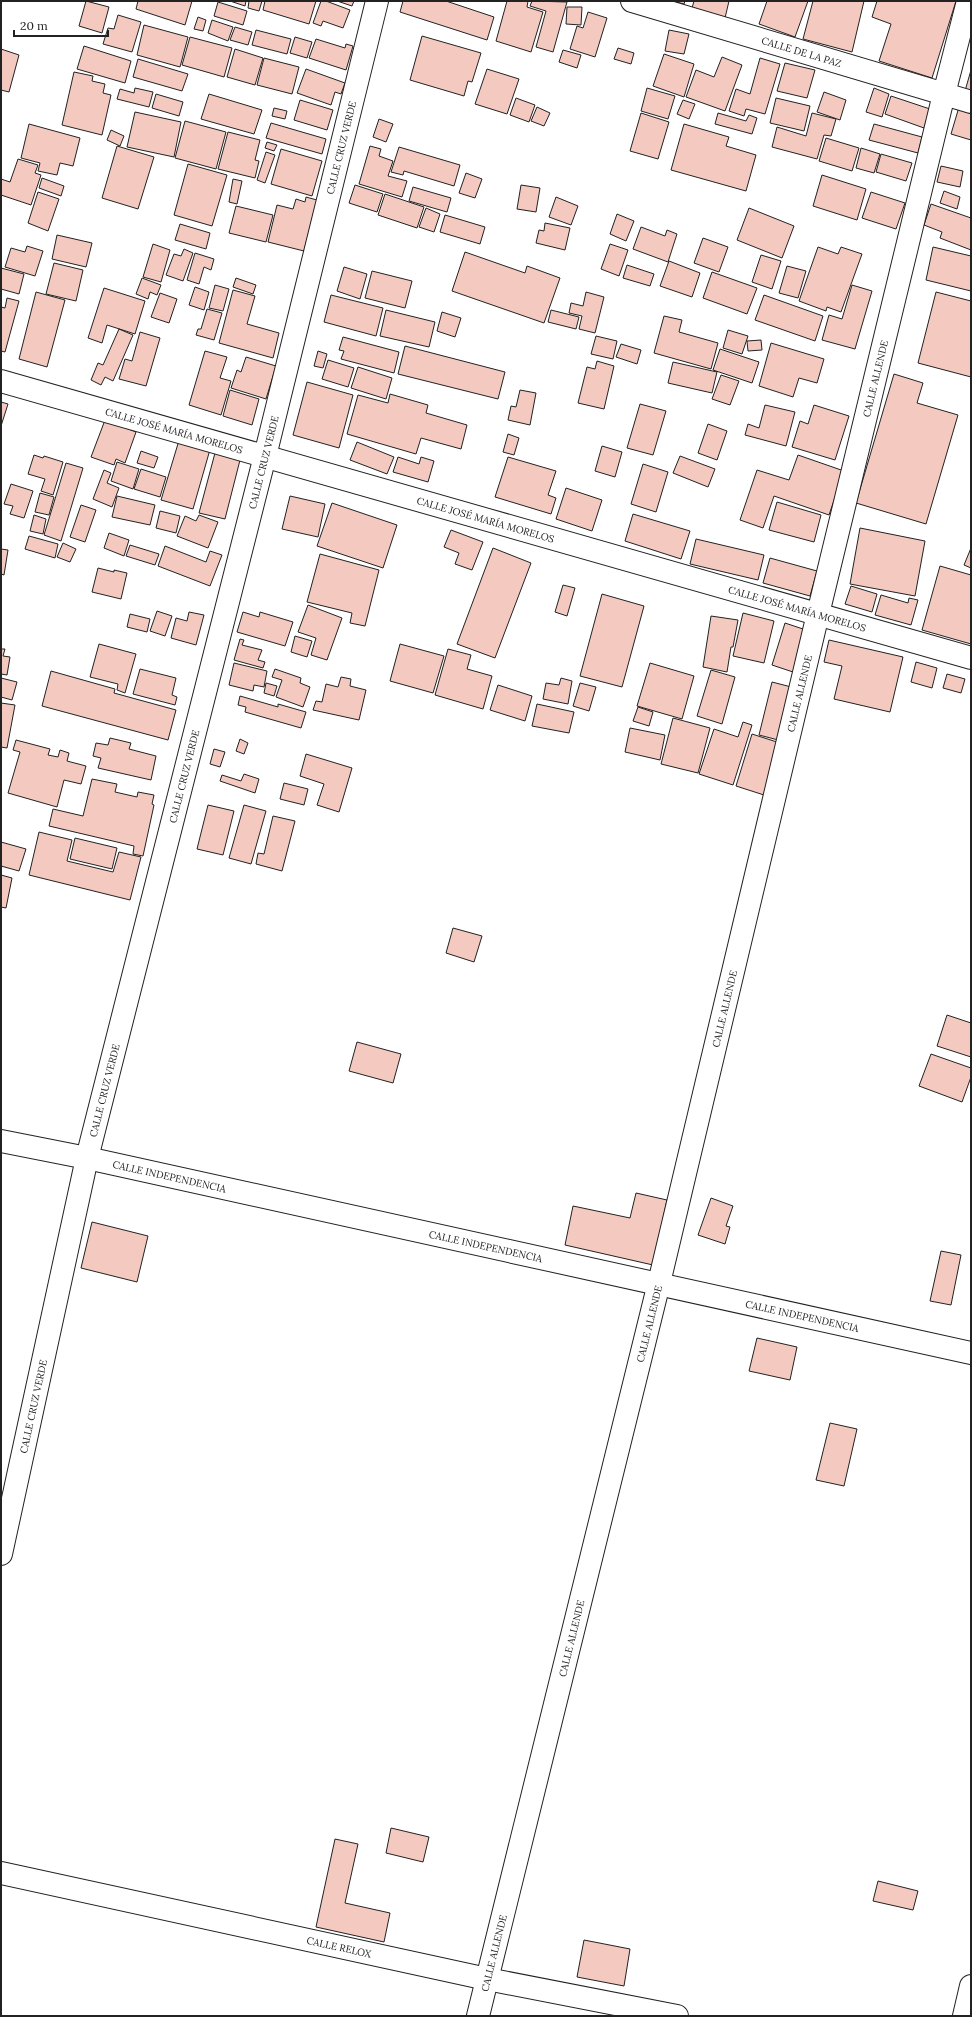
<svg xmlns="http://www.w3.org/2000/svg" width="972" height="2017" viewBox="0 0 972 2017" font-family="Lora,serif">
  <rect width="100%" height="100%" fill="#fff"/>
  <!-- building -->
  <path fill="#f3c9c0" stroke="#222" d="M86 1 109 7 102 33 79 26Z
    M138 1H192L185 25 136 9Z
    M230 1H246L245 6Z
    M249 1H262L259 11 248 8Z
    M265 1H316L309 24 263 10Z
    M321 1H326L350 10 343 28 323 21 321 26 313 23Z
    M337 1H354L352 6Z
    M403 1H446L494 17 487 40 400 12Z
    M507 1H528L527 7 543 12 531 52 496 41Z
    M532 1 567 2 553 52 536 47 546 11 530 6Z
    M672 1H685L684 4Z
    M694 1H729L725 18 692 8Z
    M767 1H808L795 37 759 24Z
    M813 1H864L852 52 803 39Z
    M877 1H956L932 78 879 61 891 24 872 17Z
    M218 2 247 11 243 25 214 16Z
    M567 7H582L581 25 566 24Z
    M588 12 607 18 595 57 570 49 577 26 583 28Z
    M118 15 141 22 132 52 103 44 108 28 114 29Z
    M198 17 206 20 203 31 194 29Z
    M212 20 233 27 228 41 208 33Z
    M144 25 188 37 180 67 137 55Z
    M235 27 252 32 248 45 230 40Z
    M256 30 291 39 287 54 252 45Z
    M669 30 689 34 684 54 665 51Z
    M422 36 481 53 472 82 468 81 464 96 410 80Z
    M190 37 232 48 224 77 182 65Z
    M295 37 312 42 307 58 290 53Z
    M316 39 345 48 346 44 353 46 346 70 309 58Z
    M84 46 131 61 125 83 77 69Z
    M618 48 634 53 631 64 614 59Z
    M1 49 19 55 9 92 1 90Z
    M235 49 263 58 255 85 227 77Z
    M563 50 581 55 577 68 559 62Z
    M664 54 694 64 684 97 653 86Z
    M722 57 742 65 725 111 686 97 696 70 714 77Z
    M264 58 299 67 292 94 257 85Z
    M760 58 780 64 765 114 746 109 744 116 729 111 736 89 750 94Z
    M138 59 188 74 182 91 133 77Z
    M785 63 815 70 807 98 777 91Z
    M306 69 345 83 341 94 335 92 331 105 297 93Z
    M487 69 519 79 507 114 475 104Z
    M971 70V93L965 91Z
    M74 72 93 76 92 81 105 84 103 93 111 95 102 135 62 125Z
    M135 88 153 92 149 107 117 99 120 89 134 93Z
    M647 88 675 96 668 119 641 111Z
    M874 88 889 94 882 117 866 112Z
    M824 92 846 100 840 120 817 112Z
    M156 94 183 102 179 116 152 108Z
    M209 94 262 110 254 134 201 119Z
    M891 96 930 109 924 128 885 114Z
    M516 98 535 105 529 122 510 115Z
    M776 98 810 106 804 131 770 123Z
    M300 100 333 110 327 130 294 120Z
    M683 100 695 104 689 119 677 114Z
    M537 107 550 113 544 126 531 121Z
    M959 107 971 110V140L951 134Z
    M274 108 287 111 285 119 272 116Z
    M135 112 181 122 174 157 127 147Z
    M641 113 669 122 658 159 630 151Z
    M718 113 746 121 749 115 757 118 752 134 715 124Z
    M812 113 836 119 831 136 824 135 817 159 772 147 777 127 806 136Z
    M379 119 393 124 386 142 373 137Z
    M185 121 226 132 216 169 175 158Z
    M271 123 326 139 322 154 266 138Z
    M29 124 80 138 73 166 60 163 57 175 38 171 40 163 21 158Z
    M684 124 729 137 726 146 756 155 746 191 671 170Z
    M874 124 922 137 918 153 869 140Z
    M111 130 124 136 120 146 107 140Z
    M228 132 260 140 255 160 259 161 255 178 218 169Z
    M826 138 859 148 852 171 819 161Z
    M267 142 277 145 274 151 265 148Z
    M117 146 154 157 138 209 102 198Z
    M370 146 381 149 379 156 393 161 388 176 407 181 402 197 359 184Z
    M399 147 460 165 454 186 404 171 403 175 391 172Z
    M861 148 880 154 874 173 856 168Z
    M281 149 322 161 312 196 271 184Z
    M266 152 275 155 265 183 257 180Z
    M881 154 912 163 906 181 876 172Z
    M18 159 38 165 35 173 41 175 31 205 1 195V179L10 182Z
    M188 164 227 175 212 226 174 215Z
    M941 166 963 171 960 187 937 182Z
    M466 173 482 179 475 198 459 193Z
    M822 175 866 189 857 220 813 206Z
    M42 178 64 186 61 196 39 188Z
    M233 179 242 181 237 204 229 202Z
    M355 185 383 194 377 212 349 203Z
    M521 185 540 188 536 212 517 209Z
    M413 187 451 198 447 212 409 201Z
    M944 191 960 197 957 209 940 203Z
    M38 192 59 199 48 231 28 223Z
    M871 192 905 203 896 229 862 218Z
    M385 194 424 207 417 228 378 215Z
    M306 197 317 200 304 251 268 242 277 205 293 209 296 199 305 202Z
    M556 197 578 206 571 225 549 217Z
    M931 204 971 218V250L940 238 942 232 924 225Z
    M236 206 273 215 266 242 229 233Z
    M426 208 440 214 434 232 419 227Z
    M749 208 794 226 782 258 737 240Z
    M617 214 634 221 626 241 610 234Z
    M445 215 485 227 480 244 440 232Z
    M545 223 570 228 565 250 536 243 539 230 544 231Z
    M180 224 210 233 206 249 175 240Z
    M641 227 665 236 667 230 677 234 668 262 633 249Z
    M57 235 92 243 86 267 52 259Z
    M703 238 728 247 719 272 694 263Z
    M153 244 170 250 161 282 143 277Z
    M610 244 628 250 619 276 601 269Z
    M27 246 43 251 35 276 5 267 11 248 25 252Z
    M818 247 838 254 841 247 862 254 841 312 827 307 826 311 799 301Z
    M933 247 971 256V291L926 280Z
    M184 249 193 253 183 281 166 275 174 254 181 256Z
    M465 252 525 273 527 266 560 278 544 323 452 291Z
    M195 253 214 259 211 270 204 267 199 284 187 280Z
    M761 255 781 261 772 289 752 282Z
    M669 261 700 273 692 297 660 286Z
    M54 263 83 270 76 301 46 294Z
    M627 265 654 274 650 286 623 278Z
    M787 266 806 271 798 298 779 293Z
    M344 267 367 274 360 299 337 291Z
    M1 268 24 274 19 294 1 289Z
    M372 271 412 281 405 308 365 298Z
    M712 272 757 288 747 314 703 298Z
    M142 278 161 285 157 295 150 292 148 299 136 294Z
    M236 278 256 285 253 294 233 287Z
    M215 285 229 289 223 311 209 308Z
    M852 285 872 291 855 349 822 340 829 315 842 319Z
    M195 287 209 292 204 310 189 305Z
    M104 288 145 301 135 334 107 325 102 343 88 338Z
    M233 290 255 296 247 324 279 333 273 358 219 343Z
    M36 292 65 300 47 367 19 359Z
    M586 292 604 297 595 333 579 329 582 316 569 313 571 303 583 306Z
    M936 292 971 301V377L918 363Z
    M160 293 177 299 169 323 151 317Z
    M331 295 383 308 376 336 324 322Z
    M764 295 823 316 815 341 755 320Z
    M7 298 19 301 5 352 1 351V307L5 308Z
    M207 309 222 313 214 340 196 335 198 329H201Z
    M386 310 435 322 429 347 380 336Z
    M551 310 579 317 576 329 548 322Z
    M442 312 461 318 455 337 437 331Z
    M664 316 682 320 679 332 718 343 711 369 654 353Z
    M119 329 133 335 113 381 105 377 101 385 91 380 98 363 103 365Z
    M728 330 748 336 742 354 723 348Z
    M140 332 160 338 146 386 119 379 125 359 132 361Z
    M596 336 617 341 613 359 591 354Z
    M343 337 399 352 394 373 341 359 344 351 339 350Z
    M761 340 762 350 748 351 747 341Z
    M771 343 824 359 817 383 799 378 793 397 759 386Z
    M621 344 641 350 637 364 616 357Z
    M405 346 505 372 498 399 398 374Z
    M720 349 759 362 752 383 713 370Z
    M205 351 227 357 220 378 231 381 221 415 189 405Z
    M318 351 327 354 323 368 314 366Z
    M246 357 276 366 266 399 231 388 237 370 241 372Z
    M328 360 354 368 348 387 322 379Z
    M597 361 614 366 604 409 578 403 587 367 595 369Z
    M673 362 717 372 712 393 668 383Z
    M358 367 392 378 386 399 351 388Z
    M894 374 923 383 917 403 958 415 926 524 856 503Z
    M721 375 739 381 730 405 712 399Z
    M307 382 353 395 339 448 293 435Z
    M230 390 259 399 252 425 223 416Z
    M520 390 536 393 530 425 508 420 511 406 516 407Z
    M390 394 428 405 426 413 467 425 461 449 421 438 416 454 347 434 358 395 388 403Z
    M1 402 8 404 1 426Z
    M640 404 666 411 653 455 627 448Z
    M765 405 795 412 786 446 745 435 748 424 759 428Z
    M814 405 849 416 835 460 792 447 800 421 808 424Z
    M105 420 136 432 125 463 116 459 114 465 91 457Z
    M708 424 727 431 717 460 698 453Z
    M508 434 519 438 514 455 503 452Z
    M180 437 211 446 193 509 161 500Z
    M357 442 394 457 387 474 350 460Z
    M602 446 622 452 615 477 595 471Z
    M141 451 158 457 154 468 137 463Z
    M215 453 240 460 225 519 199 513Z
    M34 455 43 458 44 456 63 462 53 495 41 491 45 479 28 474Z
    M798 455 844 471 829 515 774 496 763 528 740 520 757 470 789 480Z
    M680 456 715 469 708 487 673 473Z
    M398 457 419 464 421 457 434 461 428 482 393 472Z
    M508 457 556 471 548 495 556 498 551 514 495 497Z
    M117 462 139 469 133 489 111 481Z
    M66 463 83 468 61 541 44 535Z
    M643 464 668 472 656 512 631 504Z
    M141 469 166 477 160 497 134 489Z
    M104 470 111 473 107 483 119 488 112 507 93 499Z
    M11 484 33 491 24 518 10 514 13 506 4 504Z
    M566 488 602 500 592 531 556 519Z
    M40 493 54 497 49 515 35 512Z
    M117 496 155 505 150 525 112 517Z
    M290 496 325 504 318 537 282 529Z
    M777 502 821 515 814 542 769 530Z
    M332 503 397 525 383 568 317 546Z
    M81 505 96 510 85 542 70 537Z
    M160 511 180 516 176 533 156 528Z
    M633 514 690 531 681 559 625 541Z
    M34 515 46 519 43 534 30 531Z
    M199 515 218 522 208 548 177 536 185 516 196 521Z
    M860 528 925 541 915 596 850 584Z
    M451 530 483 542 472 570 455 564 459 553 444 547Z
    M109 533 129 540 124 556 104 548Z
    M29 536 58 544 55 558 25 549Z
    M696 539 764 555 758 580 690 564Z
    M63 543 76 549 70 562 57 557Z
    M130 545 159 554 155 565 126 556Z
    M165 546 206 562 210 551 222 555 210 586 158 566Z
    M493 548 531 563 495 658 457 644Z
    M971 548V568L964 565Z
    M1 549 8 550 4 575 1 574Z
    M320 554 379 570 365 626 350 623 352 613 307 602Z
    M770 558 817 571 810 596 763 583Z
    M940 566 971 575V644L922 630Z
    M98 568 114 572V570L127 573 121 599 92 592Z
    M563 585 575 588 567 616 555 612Z
    M851 586 877 594 872 612 845 604Z
    M602 594 644 606 622 687 580 676Z
    M881 595 908 603 909 598 918 600 911 625 875 615Z
    M308 605 342 618 327 660 311 655 316 638 298 632Z
    M157 611 172 616 165 636 150 631Z
    M189 612 204 615 196 645 171 638 176 618 187 621Z
    M243 612 259 617 260 612 293 622 285 646 237 632Z
    M743 613 774 621 764 663 733 656Z
    M130 614 150 619 147 632 127 627Z
    M711 616 738 620 733 647H731L727 672 703 667Z
    M785 623 812 632 799 674 772 665Z
    M295 636 312 641 307 657 291 652Z
    M240 639 244 640 242 645 262 650 258 660 265 662 263 668 234 660Z
    M829 640 903 657 890 712 834 699 842 666 824 662Z
    M99 644 136 654 125 693 117 690 118 684 90 677Z
    M400 644 444 656 433 693 390 681Z
    M1 649H5L3 656 10 657 7 675 1 674Z
    M448 649 471 655 467 669 492 676 483 709 435 695Z
    M916 662 937 668 932 688 911 682Z
    M234 663 267 671 264 687 254 685 253 691 229 685Z
    M650 663 694 676 682 719 637 706Z
    M140 669 176 678 172 695 177 697 175 705 133 694Z
    M275 669 301 678 300 683 310 687 303 707 276 697 282 680 272 677Z
    M711 670 735 677 722 724 697 716Z
    M51 671 115 689 114 693 176 710 168 740 42 706Z
    M947 674 965 679 961 693 943 688Z
    M341 677 351 679 350 686 366 690 359 720 313 710 316 701 322 702 326 684 338 687Z
    M1 678 17 682 12 700 1 697Z
    M561 678 572 681 568 704 543 699 546 683 559 685Z
    M772 682 799 689 786 742 759 735Z
    M266 683 277 686 274 696 264 693Z
    M580 683 596 687 589 711 573 706Z
    M498 685 532 696 525 721 490 710Z
    M240 696 278 707V704L306 712 301 728 245 712 246 707 238 705Z
    M1 703 15 705 7 748 1 747Z
    M537 704 574 712 569 733 532 726Z
    M638 707 653 712 649 726 633 721Z
    M673 718 710 728 698 773 661 764Z
    M743 722 752 725 733 785 699 774 714 729 738 737Z
    M630 728 665 735 660 760 625 752Z
    M752 734 780 743 764 795 736 786Z
    M110 738 131 743 129 749 156 756 151 780 98 768 101 758 93 756 96 743 108 745Z
    M240 739 248 743 244 754 236 751Z
    M16 740 50 749 48 755 58 757 60 750 69 753 67 761 86 766 81 784 64 780 57 807 8 793 20 752 13 750Z
    M214 749 225 752 220 767 210 764Z
    M306 754 352 768 339 812 317 805 324 784 300 776Z
    M244 774 259 779 255 793 220 781 222 775 241 781Z
    M92 779 117 784 115 792 137 797 138 792 154 795 152 804 154 805 143 856 133 854 134 846 49 826 53 809 83 816Z
    M284 783 308 789 304 805 280 799Z
    M208 805 234 811 223 855 197 849Z
    M244 805 266 811 251 864 229 858Z
    M273 816 295 821 282 871 256 864 258 853 264 854Z
    M39 832 72 840 67 861 113 872 119 852 141 857 130 900 29 875Z
    M75 838 117 848 112 869 70 859Z
    M1 842 26 849 19 871 1 866Z
    M1 875 12 878 6 908 1 907Z
    M453 928 482 936 474 962 446 953Z
    M947 1015 971 1023V1057L937 1046Z
    M357 1042 401 1054 393 1083 349 1071Z
    M931 1054 971 1068V1077L962 1102 919 1086Z
    M636 1193 667 1200 653 1265 565 1245 573 1206 630 1218Z
    M711 1198 733 1206 726 1226 730 1227 725 1244 698 1235Z
    M92 1222 148 1236 137 1282 81 1268Z
    M941 1251 961 1255 951 1305 930 1301Z
    M757 1338 797 1347 790 1380 749 1371Z
    M830 1423 857 1429 844 1486 816 1480Z
    M391 1828 429 1837 423 1862 386 1853Z
    M335 1839 358 1844 345 1903 390 1913 384 1942 316 1927Z
    M878 1881 918 1891 913 1910 873 1901Z
    M584 1940 630 1949 624 1986 577 1977Z"/>
  <g fill="none" stroke-linecap="round" stroke-linejoin="round">
    <!-- street casing -->
    <g stroke="#222" stroke-width="24">
      <g id="street">
        <path id="s1" d="M632 1 971 102"/>
        <path id="s2" d="M1 381 971 658"/>
        <path id="s3" d="M1 1141 87 1158 971 1353"/>
        <path id="s4" d="M1 1554 87 1158 265 456 377 1"/>
        <path id="s5" d="M1 1873 487 1979 677 2016"/>
        <path id="s6" d="M478 2016 659 1283 818 614 944 94 968 1"/>
        <path d="M964 2016 971 1986"/>
      </g>
    </g>
    <!-- street -->
    <use href="#street" stroke="#fff" stroke-width="22"/>
  </g>
  <g text-anchor="middle" dominant-baseline="central" stroke-width="3" stroke-linejoin="round" paint-order="stroke">
    <!-- street labels -->
    <g font-size="10" fill="#222" stroke="#fff">
      <text stroke="none"><textPath href="#s1" startOffset="177">CALLE DE LA PAZ</textPath></text>
      <text stroke="none"><textPath href="#s4" startOffset="1447">CALLE CRUZ VERDE</textPath></text>
      <text stroke="none"><textPath href="#s6" startOffset="1685">CALLE ALLENDE</textPath></text>
      <text stroke="none"><textPath href="#s2" startOffset="180">CALLE JOSÉ MARÍA MORELOS</textPath></text>
      <text stroke="none"><textPath href="#s4" startOffset="1123">CALLE CRUZ VERDE</textPath></text>
      <text stroke="none"><textPath href="#s2" startOffset="504">CALLE JOSÉ MARÍA MORELOS</textPath></text>
      <text stroke="none"><textPath href="#s2" startOffset="828">CALLE JOSÉ MARÍA MORELOS</textPath></text>
      <text stroke="none"><textPath href="#s6" startOffset="1361">CALLE ALLENDE</textPath></text>
      <text stroke="none"><textPath href="#s4" startOffset="799">CALLE CRUZ VERDE</textPath></text>
      <text stroke="none"><textPath href="#s6" startOffset="1037">CALLE ALLENDE</textPath></text>
      <text stroke="none"><textPath href="#s4" startOffset="475">CALLE CRUZ VERDE</textPath></text>
      <text stroke="none"><textPath href="#s3" startOffset="172">CALLE INDEPENDENCIA</textPath></text>
      <text stroke="none"><textPath href="#s3" startOffset="496">CALLE INDEPENDENCIA</textPath></text>
      <text stroke="none"><textPath href="#s3" startOffset="820">CALLE INDEPENDENCIA</textPath></text>
      <text stroke="none"><textPath href="#s6" startOffset="713">CALLE ALLENDE</textPath></text>
      <text stroke="none"><textPath href="#s4" startOffset="151">CALLE CRUZ VERDE</textPath></text>
      <text stroke="none"><textPath href="#s6" startOffset="389">CALLE ALLENDE</textPath></text>
      <text stroke="none"><textPath href="#s5" startOffset="346">CALLE RELOX</textPath></text>
      <text stroke="none"><textPath href="#s6" startOffset="65">CALLE ALLENDE</textPath></text>
    </g>
  </g>
  <!-- border -->
  <rect width="972" height="2017" fill="none" stroke="#222222" stroke-width="4"/>
  <!-- scale -->
  <path d="M14 30v6h94v-6" fill="none" stroke="#222222" stroke-width="2"/>
  <text x="20" y="30" font-size="12" fill="#222222" stroke="#ffffff" stroke-width="3" paint-order="stroke">20 m</text>
</svg>
